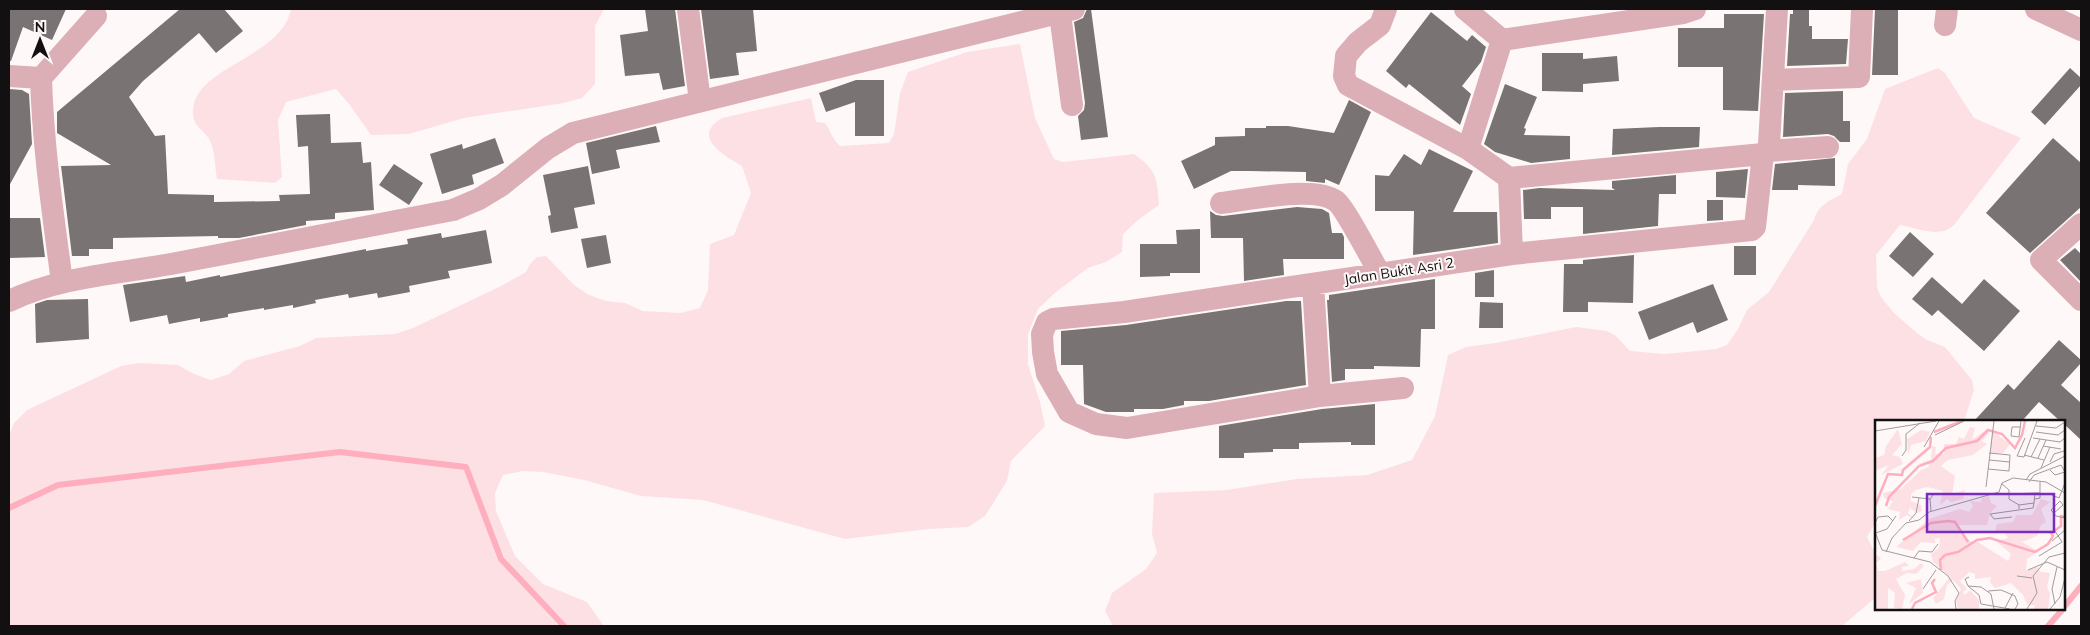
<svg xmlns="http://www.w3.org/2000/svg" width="2090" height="635" viewBox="0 0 2090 635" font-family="Mulish,sans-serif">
  <rect width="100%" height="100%" fill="#fff8f9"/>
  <!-- green -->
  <path fill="#fde0e4" d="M291 9H604L595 26V84L582 98 564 103 464 118 409 134 371 135 349 104 336 89 286 102 278 120 282 177 275 183 217 179C215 168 215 151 210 141 205 130 191 127 193 109 197 66 281 58 291 9Z
    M1020 44 1035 118 1054 159 1063 162 1134 154C1157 170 1157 178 1159 205L1138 220 1123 234 1122 252 1106 262 1088 268 1056 292 1038 309 1028 334V364L1040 402 1045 426 1011 461 1007 481 985 516 968 527 929 529 845 539 703 500 641 496 584 480 543 472 523 471 503 475 495 493 496 511 515 556 543 584 587 602 604 626H9V436L14 423 27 410 121 366 139 363 178 365 194 374 211 380 229 374 244 361 300 346 316 338 395 334 413 328 501 286 526 272 530 264 537 257 546 256 574 285 589 295 606 301 625 303 643 311 681 313 700 308 708 290 710 244 734 235 751 193 742 166C725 156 690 137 722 118L811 98 816 122 825 123C831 131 832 139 840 146L889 143 894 134 900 93 908 72 967 52Z
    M1938 68 1945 73 1974 118 2021 138 1954 225C1939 239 1918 228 1900 225L1876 255 1877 287 1881 297 1894 313 1917 333 1925 339 1945 347 1972 380 1974 390 1964 421H1876V521L1867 537 1876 555V597L1842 626H1113L1105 611 1112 593 1146 569 1157 553 1152 534 1154 493 1227 490 1296 479 1367 475 1412 460 1435 416 1448 355 1466 347 1496 343 1576 327 1607 331 1616 336 1630 351 1665 354 1716 349 1727 345 1738 329 1747 310 1769 292 1814 220C1818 205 1829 201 1842 194L1848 164 1867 139 1885 89Z"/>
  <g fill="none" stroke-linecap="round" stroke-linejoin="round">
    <!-- stream -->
    <path stroke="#feaebc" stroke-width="6" d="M9 508 58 485 340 452 466 467 501 559 564 626
      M2064 607 2081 586
      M2048 626 2063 609"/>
  </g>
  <!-- building -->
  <path fill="#797374" d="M9 9H66L52 40 23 27 11 61H9Z
    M180 9H224L243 31 216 53 199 33 143 81 129 97 155 136 165 135 168 194 214 195V202L280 201 279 195 310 194 308 146 298 147 296 115 330 114 331 143 361 142 363 163 371 162 374 210 335 213V219L306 221V225L239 238H218V236L113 238V249H89V256H72L61 166 111 165 57 133V112Z
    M645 9H675L685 86 663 90 659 73 625 76 620 35 648 31Z
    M701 9H753L757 51 736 53 739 75 710 79Z
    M1087 9H1091L1108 137 1081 140 1078 116 1084 110 1085 103 1074 22 1083 18Z
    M1793 9H1809V26H1812V39H1848L1846 64 1787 66 1790 14H1793Z
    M1875 9H1898V75H1872Z
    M1431 12 1467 41 1472 35 1486 47 1481 62 1462 86 1471 94 1460 125 1409 84 1406 88 1386 71Z
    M1724 14H1764L1758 111 1723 110V67H1678V28H1724Z
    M1542 53H1583V59L1617 56 1619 81 1583 84V92L1542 91Z
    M2070 68 2081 78V85L2045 125 2031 112Z
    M856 80H884V136H855V102L826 112 819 93Z
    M1505 84 1537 97 1524 128 1526 129 1524 135 1570 136V159L1531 163 1495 152 1484 144Z
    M9 89 22 90 29 94 32 144 9 186Z
    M1843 91V121H1850V142H1840L1834 136 1828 134 1783 137 1785 93Z
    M1349 100 1371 112 1339 185 1325 179V183L1306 181V172L1250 171H1231L1194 189 1181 161 1215 145V137L1245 136V128H1266V126H1288L1334 133Z
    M656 126 660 142 616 150 620 168 592 174 586 143Z
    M1659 127H1700L1699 147 1612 155 1613 129Z
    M495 138 504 163 472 175 474 184 442 194 430 154 462 144 463 149Z
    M2053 138 2081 163V207L2030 253 1986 213Z
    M1429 149 1473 171 1453 212H1497L1498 243 1413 255 1414 211H1375V175L1389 176 1404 154 1421 165Z
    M1835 158V186L1798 185V190H1772L1775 164Z
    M394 164 423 183 409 205 379 185Z
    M588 166 595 204 574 208 578 228 551 233 548 216 551 215 543 175Z
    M1748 169 1745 198 1716 197V172Z
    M1676 175V194H1659L1658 226 1583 234V207H1551V219H1524L1523 190 1539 188 1615 190 1612 188V181Z
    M1707 200H1723V220L1707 221Z
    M1297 207 1322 209 1329 213 1332 233H1342L1344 237V259H1283L1284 275 1244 281 1243 238H1211L1210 211 1216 215 1223 216Z
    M9 218H40L45 257 9 258Z
    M1200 229V273H1170V276L1140 277V244H1177L1176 230Z
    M486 230 492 263 448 271 450 278 409 286 410 292 378 298 377 293 349 298 348 294 315 300 316 303 293 308V305L264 310V308L228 314V317L200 322V318L169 324 167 315 130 322 123 285 185 276 186 282 220 275V277L366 249V251L408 244 407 239 441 233 442 238Z
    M1910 232 1934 254 1913 277 1889 256Z
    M606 235 611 263 587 268 581 239Z
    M1734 246H1756V275H1734Z
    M2075 248 2081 254V282L2060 260Z
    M1634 255 1633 303 1588 302V312H1563L1564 264H1583V260Z
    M1494 270V297H1475V273Z
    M1932 277 1962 304 1984 279 2020 311 1984 351 1938 310 1932 316 1912 299Z
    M1435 279V329H1421L1420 367 1374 366V369H1345V380L1332 382 1327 300H1329V295Z
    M1713 284 1728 320 1697 333 1693 322 1649 340 1638 312Z
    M88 299 89 339 36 343 35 304 47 300Z
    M1286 301H1301L1306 385 1209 401H1184V405L1163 409H1134V412H1106L1084 404 1083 365H1061V331L1126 325Z
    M1480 302 1503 303V328H1479Z
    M2059 340 2081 360V363L2061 385 2081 403V440L2064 424V421H2060L2039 402 2022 421H1974L2008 384 2014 390Z
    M1375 404V445H1351V442L1299 443V449H1273V452L1244 453V458H1219V426L1322 409Z"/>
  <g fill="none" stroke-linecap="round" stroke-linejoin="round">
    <!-- minor -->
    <path stroke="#dcafb6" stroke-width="22" d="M688 9 700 101
      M1386 9 1380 25 1358 42 1346 56 1344 76 1348 85 1468 149 1509 178 1512 254
      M1465 9 1502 40 1683 13 1695 9
      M2036 9 2081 30
      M1060 14 1072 105
      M1945 25 1947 9
      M9 76 41 78
      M1773 80 1859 77 1862 9
      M1468 149 1502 40
      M1767 151 1828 147
      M1509 178 1763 154 1767 151 1769 144 1777 9
      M1221 203C1248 200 1314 185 1336 201 1345 208 1372 260 1380 274
      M2081 224 2041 260 2081 300
      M62 282C53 214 43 147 41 78L96 16
      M1313 284 1320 396
      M9 301C59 277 116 274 171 264 265 246 359 228 453 210L479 199 502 185 548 148 573 133 1074 9
      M1403 388 1320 396 1127 428 1096 424 1069 412 1047 374 1043 352 1042 334 1047 322 1053 319 1124 312 1512 254 1752 230 1755 227 1763 154"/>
  </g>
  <g text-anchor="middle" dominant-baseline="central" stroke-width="4" stroke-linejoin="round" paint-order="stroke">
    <!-- street labels -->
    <g font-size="14" fill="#121010" stroke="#fff8f9">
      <text transform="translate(1399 271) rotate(-9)">Jalan Bukit Asri 2</text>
    </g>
  </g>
  <!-- overview -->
  <g transform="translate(1875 420)">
    <rect width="190" height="190" fill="#fff8f9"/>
    <path d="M95 7 100 8 97 20 112 9 114 13 107 21 112 24 98 35 73 40 66 46 80 56 77 74 90 70 88 79 76 82 72 79 65 85 68 71 52 67 41 70 36 74V81L46 85 47 91 42 93 35 88 33 93 41 100 32 95 24 100 25 92 13 89 18 81 9 78 8 73 26 69 46 50 54 47 53 43 43 44 56 40 57 26 61 27 60 34H69V24H81L84 17 89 19ZM23 9 27 24 17 35 25 37 28 44 6 55 14 45 0 51V38L9 35 11 26ZM46 10 55 12 51 21 36 25 33 35 32 19ZM117 11 135 24 128 33H115ZM114 76 116 83 122 86 115 93 112 105H82L95 121 103 122 133 141 136 134 121 121 133 118 129 112H120L122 104 138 102 141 95H157L166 79 175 82 166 89 171 102 166 105 162 116 147 122 163 131 152 139 151 150 162 147 166 152 175 153 172 167 175 173 173 189H159L160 185H152L148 175 136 163 120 168 115 162 116 157 100 159V154L94 152 85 161 92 169 88 172 90 175 95 170 104 180V189H83L81 181 86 169 78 160 72 165 69 179 61 184 58 178 75 157 58 142 56 134 64 128 65 118 60 119V123L46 122 38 131 21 127 54 99 85 89 94 92 98 86 95 81 106 82 107 78ZM3 135 6 139 1 143 3 151H10L30 142 34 146 27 147V151L39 149 46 143 49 146 41 154 32 153 21 159 30 175 27 189 19 188 20 173 13 168V189H0V137ZM46 159 48 173 34 184 41 168 31 163Z" fill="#fde0e4"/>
    <path fill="none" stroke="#feaebc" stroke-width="2.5" d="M59 12 87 1M0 86 13 54 27 55 28 50 55 27 56 17M11 86 14 77 44 46 58 41 71 28 102 21 113 10 127 14 140 28 147 15 150 1M28 120 56 103 73 101 80 102 93 122M66 150 65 140 70 135 83 132 102 120 115 118 160 132 173 124 178 116 176 113 186 106V96L190 97M37 189 40 183 61 172 57 163 60 159"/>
    <path fill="none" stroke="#a09b9c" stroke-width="1" d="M161 6 181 8 190 2M145 7H137L136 16 144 17 146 1M0 11 61 1M161 12 183 15 190 10M60 15 89 1M150 18 142 36 149 37 162 1M158 18 185 22 190 18M168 26 186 29M49 27 64 1M149 35 169 40M27 36 31 30V14L45 3M156 37 165 19M163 38 171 20M114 40 135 42M175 42 179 34 189 31M166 48 175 27M113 49 134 51 135 35 114 33M175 50 180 55 190 52M151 60 155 54 190 36M154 62 159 55 186 45 190 52M127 64 134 70V79L144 85V89M111 67 119 1M136 74 160 73M175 74 184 78 190 63M37 77 55 79M160 79 165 78V62M144 85 159 83 160 73H165M56 91 55 79 58 75M179 93 188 85 185 81 176 90 181 96 190 98M137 97 119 99 115 94 158 88 159 83M34 101 41 93 44 78M0 103 3 97 13 96 18 101M0 112 7 130 55 142 73 156 84 173 80 181 81 189M1 113 12 109 21 96M177 121 190 110M11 132 17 118 31 103 44 100 54 92 124 72 127 63 138 58 171 62 190 73M164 136 187 122 180 111M39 138 44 131 57 132 63 124M153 150 172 142 190 150M142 156 157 158M94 157 90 159 93 166 106 167 116 174 119 189M93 166 104 175 106 184 135 189M48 169 61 150M113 171 126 170 140 176 143 184 140 189M180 184 177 169 182 147M130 188 138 173M152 189 162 173 158 156 174 137 190 133M175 189 185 177 190 158"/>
    <path fill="#7b2cbf" fill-opacity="0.15" stroke="#7b2cbf" stroke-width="2.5" d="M52 74H179V112H52Z"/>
    <rect width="190" height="190" fill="none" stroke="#121010" stroke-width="2.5"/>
  </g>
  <!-- border -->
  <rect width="2090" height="635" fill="none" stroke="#121010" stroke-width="20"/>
  <!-- north arrow -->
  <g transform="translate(40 40)" stroke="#fff8f9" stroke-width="4" paint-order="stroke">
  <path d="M0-4L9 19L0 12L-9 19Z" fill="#121010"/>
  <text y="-8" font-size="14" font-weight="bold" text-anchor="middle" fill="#121010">N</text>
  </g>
</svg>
